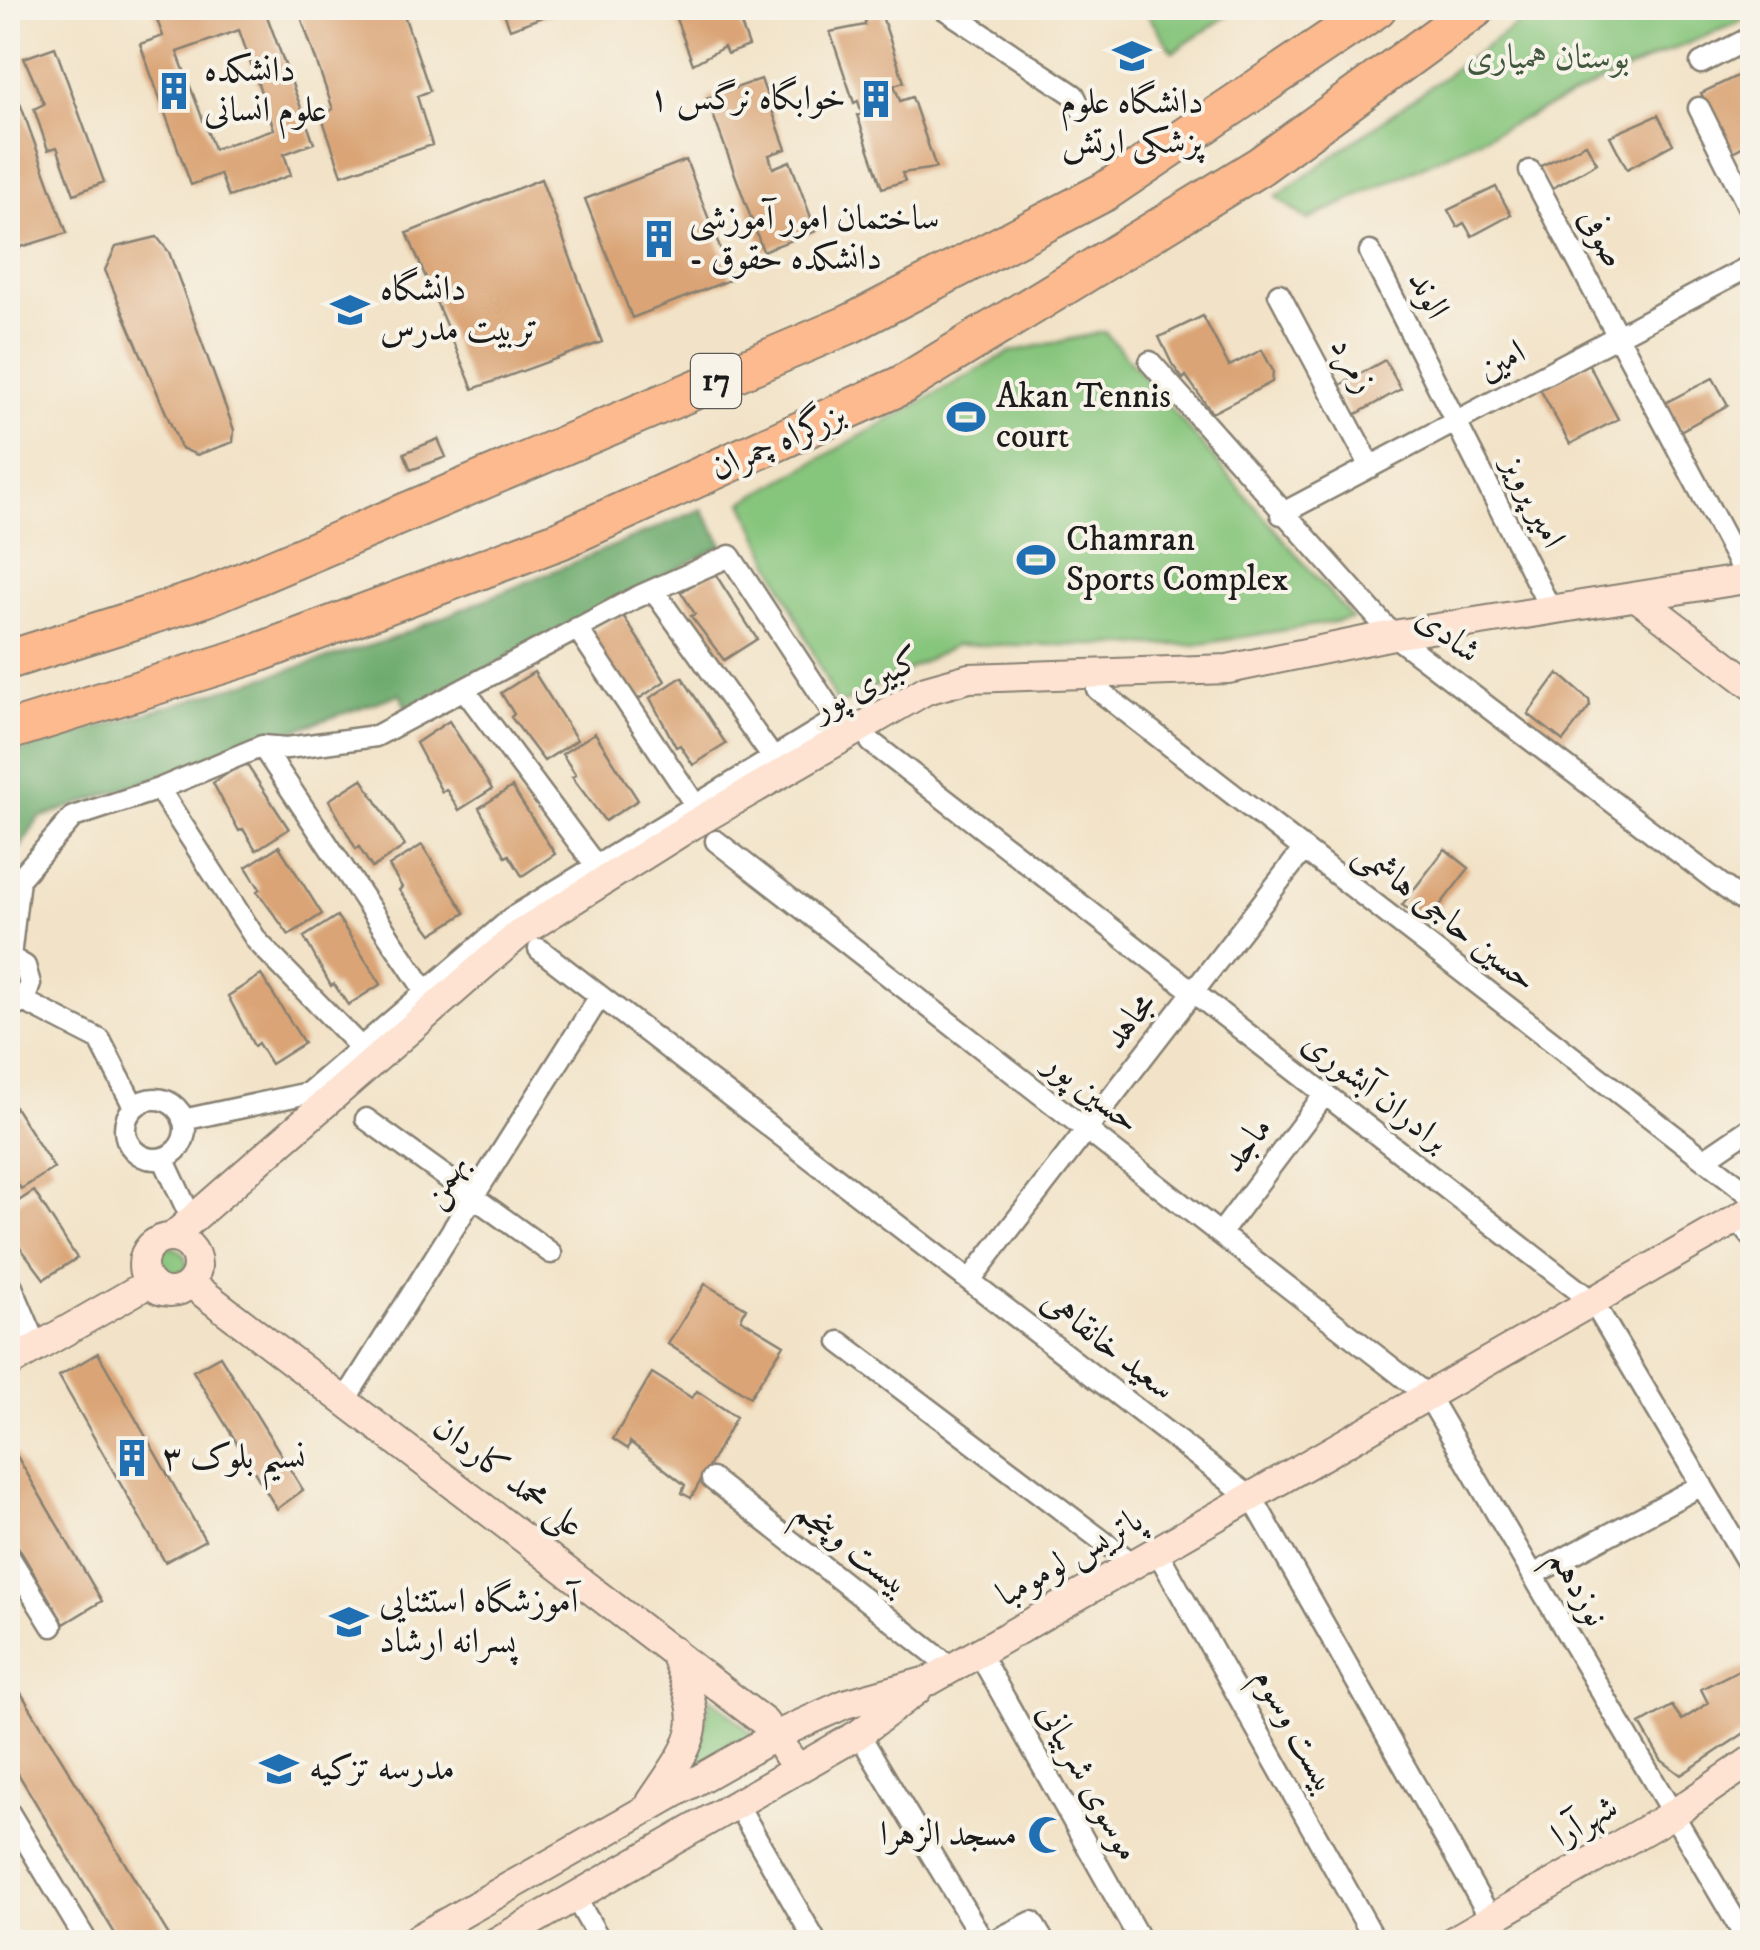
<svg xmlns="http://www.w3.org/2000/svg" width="1760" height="1950" viewBox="0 0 1760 1950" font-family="'IM FELL DW Pica',Amiri,serif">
  <rect width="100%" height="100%" fill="#f7f3e8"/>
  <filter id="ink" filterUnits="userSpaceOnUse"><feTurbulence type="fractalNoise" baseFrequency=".01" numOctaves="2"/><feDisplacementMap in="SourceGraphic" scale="20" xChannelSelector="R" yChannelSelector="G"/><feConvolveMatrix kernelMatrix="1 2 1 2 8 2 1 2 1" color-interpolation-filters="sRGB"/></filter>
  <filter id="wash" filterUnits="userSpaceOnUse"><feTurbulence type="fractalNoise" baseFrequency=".0048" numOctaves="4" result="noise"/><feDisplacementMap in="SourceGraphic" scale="40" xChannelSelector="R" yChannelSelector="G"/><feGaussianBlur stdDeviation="2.25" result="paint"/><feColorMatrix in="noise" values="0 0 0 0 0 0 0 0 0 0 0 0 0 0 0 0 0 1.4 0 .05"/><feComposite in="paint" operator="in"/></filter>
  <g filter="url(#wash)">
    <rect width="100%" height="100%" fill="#f2e3c8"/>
    <!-- green -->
    <path fill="#86c57c" stroke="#51704c" stroke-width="2.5" d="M1143 8H1239L1173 52Z
      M1540 8H1752V17L1655 57 1308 220 1276 197Z
      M1105 332 1352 619 1195 645H956L838 706 743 502 1010 352Z
      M151 1265a18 18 0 1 1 36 0a18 18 0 1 1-36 0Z
      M710 1696 757 1738 696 1770Z"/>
    <!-- forest -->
    <path fill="#6caa6c" stroke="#446344" stroke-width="2.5" d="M702 509 723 545 407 710 400 694 39 818 8 867V755L388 640Z"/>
    <g id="blocks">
      <!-- building -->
      <path fill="#daa476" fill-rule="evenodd" d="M157 8H264L314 143 284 154 291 175 229 197 220 174 191 185 140 44 163 36 153 9ZM239 30 274 129 214 149 177 52Z
        M312 8H385L388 15 403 12 430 91 417 96 432 145 342 175 321 115 333 109 301 17 313 11Z
        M502 8H567L510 29Z
        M672 8H735L749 46 727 54 724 47 693 64Z
        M881 13 904 82 894 85 900 101 912 97 936 168 902 173 905 181 882 188 857 115 862 114 858 101 854 103 830 32 865 25V18Z
        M55 47 104 182 74 194 57 147 48 150 34 109 44 104 24 58Z
        M1752 69V141L1731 153 1701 93Z
        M761 79 786 149 769 155 773 168 790 161 816 231 763 251 707 98Z
        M20 103 67 233 18 248 8 220V108Z
        M1658 115 1673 144 1627 169 1610 136Z
        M1586 144 1597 163 1551 189 1539 167Z
        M686 160 732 279 632 318 585 199Z
        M541 179 602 342 473 389 407 233Z
        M1496 187 1511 215 1472 236 1464 223 1457 227 1448 210Z
        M157 237 169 252 234 430 233 442 197 455 181 448 105 270 116 247Z
        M1203 316 1229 366 1262 350 1273 371 1272 382 1212 413 1186 376 1183 379 1172 364 1159 337Z
        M1385 360 1401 389 1351 417 1335 388Z
        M1588 363 1618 419 1570 444 1540 389Z
        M1713 378 1728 405 1680 431 1665 403Z
        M438 439 446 457 411 470 404 453Z
        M714 572 757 639 724 660 691 616 695 614 681 592Z
        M622 614 665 681 633 703 589 635Z
        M534 672 577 740 544 761 511 717 514 714 501 693Z
        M1558 673 1589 700 1590 706 1563 741 1528 714Z
        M682 677 726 744 693 765 680 745 676 747 650 698Z
        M449 721 492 789 459 810 446 789 442 792 416 743Z
        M595 733 638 800 605 821 572 777 576 775 562 754Z
        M245 762 289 829 256 850 243 829 239 831 213 783Z
        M362 779 405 846 372 868 359 847 356 849 329 800Z
        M512 787 555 854 522 876 509 855 506 857 479 808Z
        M422 845 465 913 432 934 399 890 402 887 389 866Z
        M279 846 322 914 289 935 257 891 260 889 246 867Z
        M1445 849 1469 868 1427 922 1402 905Z
        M337 916 381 984 348 1005 334 984 331 986 304 937Z
        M261 975 304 1043 271 1064 258 1043 254 1046 228 996Z
        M11 1101 54 1168 21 1189 8 1168Z
        M34 1191 77 1258 44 1279 11 1235 15 1233 8 1222V1208Z
        M705 1284 746 1308 741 1319 784 1345 750 1397 668 1344Z
        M98 1353 205 1540 165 1562 59 1376Z
        M220 1356 303 1490 277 1509 193 1371Z
        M652 1373 692 1398 697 1391 736 1417 691 1498 682 1493 685 1485 630 1442 628 1449 613 1439Z
        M8 1441 102 1601 64 1624 8 1530Z
        M1747 1666 1752 1675V1728L1681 1775 1661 1760 1640 1724 1672 1706 1682 1720 1708 1703 1701 1689Z
        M21 1693 173 1942H120L66 1853 8 1757V1701Z"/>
    </g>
  </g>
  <g filter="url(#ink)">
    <use href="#blocks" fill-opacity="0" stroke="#878072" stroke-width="2.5"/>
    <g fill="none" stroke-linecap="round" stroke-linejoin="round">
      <!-- street casing -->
      <g stroke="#878072" stroke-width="25">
        <path id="street" d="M943 8 1074 95 1081 109
          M1701 63 1752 37
          M1699 108 1752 214
          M1530 171 1747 579
          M1370 252 1552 612
          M1279 294 1371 467
          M1150 362 1393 635 1752 908
          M1281 514 1752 265
          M653 590 773 758
          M577 628 694 803
          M464 689 596 866
          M1097 689 1752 1196
          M871 742 1593 1302 1752 1570
          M262 746 426 992
          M159 789 257 941 361 1048
          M716 841 1428 1396 1748 1942
          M539 949 1253 1499 1491 1919
          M8 956 25 966 30 984 24 1001 8 1010
          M10 957 19 879 73 817 159 789 262 746 287 748 376 736 635 598 730 556 837 719 513 917 308 1093 183 1120
          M24 1001 100 1040 134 1107
          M125 1129a30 30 0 1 1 60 0a30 30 0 1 1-60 0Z
          M366 1119 551 1253
          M163 1158 192 1220
          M1705 1159 1752 1127
          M1737 1219 1752 1237
          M1220 1234 1325 1094
          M8 1278 31 1332 8 1345
          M970 1280 1304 849
          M840 1342 1133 1564
          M345 1400 600 996
          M712 1479 952 1668
          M1157 1551 1376 1942
          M8 1555 52 1626
          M1533 1575 1702 1485
          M979 1653 1141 1942
          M859 1734 984 1942
          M737 1804 816 1942
          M8 1811 87 1942
          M575 1897 601 1942
          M992 1942 1032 1922 1044 1942"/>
      </g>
      <!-- secondary casing -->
      <g stroke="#878072" stroke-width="32">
        <path id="secondary" d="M1638 598 1752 685
          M172 1237 519 934 692 825 926 690 969 678 1228 669 1393 635 1752 578
          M143 1265a27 27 0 1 1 54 0a27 27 0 1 1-54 0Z
          M190 1283 764 1722 798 1769
          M8 1364 149 1283
          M651 1802C697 1734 706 1730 673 1651
          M412 1942 777 1735 845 1704 931 1680 1752 1210
          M496 1942 859 1734 917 1690
          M1451 1942 1673 1814 1752 1760"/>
      </g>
      <!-- highway casing -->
      <g stroke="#878072" stroke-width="42">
        <path id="highway" d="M8 660 204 598 850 324 1106 191 1377 8
          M8 731 252 655 560 540 902 385 1260 166 1476 8"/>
      </g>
      <!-- street -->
      <use href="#street" stroke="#fff" stroke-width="20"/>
      <!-- secondary -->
      <use href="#secondary" stroke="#fee3d2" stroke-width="28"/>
      <!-- highway -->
      <use href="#highway" stroke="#fcba8e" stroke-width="38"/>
    </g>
  </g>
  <!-- icons -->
  <defs>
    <g id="university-bare" transform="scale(3)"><path d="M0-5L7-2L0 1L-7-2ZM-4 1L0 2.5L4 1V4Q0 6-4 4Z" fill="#1f6fb2" stroke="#f7f3e8" stroke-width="2.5" paint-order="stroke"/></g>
    <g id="building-bare" transform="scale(3)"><path d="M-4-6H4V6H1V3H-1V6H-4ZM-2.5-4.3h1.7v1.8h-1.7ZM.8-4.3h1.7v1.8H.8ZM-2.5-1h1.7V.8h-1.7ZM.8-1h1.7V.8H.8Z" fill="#1f6fb2" stroke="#f7f3e8" stroke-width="2.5" paint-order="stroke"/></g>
    <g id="stadium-bare" transform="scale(3)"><path d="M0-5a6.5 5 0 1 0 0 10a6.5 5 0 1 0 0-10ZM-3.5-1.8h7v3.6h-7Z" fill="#1f6fb2" stroke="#f7f3e8" stroke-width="2.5" paint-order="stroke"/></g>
    <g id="school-bare" transform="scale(3)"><path d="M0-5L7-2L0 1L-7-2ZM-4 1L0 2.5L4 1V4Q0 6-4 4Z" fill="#1f6fb2" stroke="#f7f3e8" stroke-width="2.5" paint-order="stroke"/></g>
    <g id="mosque-bare" transform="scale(3)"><path d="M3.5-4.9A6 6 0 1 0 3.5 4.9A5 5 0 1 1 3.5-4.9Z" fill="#1f6fb2" stroke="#f7f3e8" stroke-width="2.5" paint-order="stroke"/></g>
  </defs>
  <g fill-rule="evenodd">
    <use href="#university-bare" x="1132" y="56"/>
    <use href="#building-bare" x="174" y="91"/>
    <use href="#building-bare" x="876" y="99"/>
    <use href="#building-bare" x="659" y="239"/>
    <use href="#university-bare" x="350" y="310"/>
    <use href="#stadium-bare" x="966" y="417"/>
    <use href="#stadium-bare" x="1036" y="560"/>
    <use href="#building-bare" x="132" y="1458"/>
    <use href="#school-bare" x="349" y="1622"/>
    <use href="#school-bare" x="279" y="1769"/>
    <use href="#mosque-bare" x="1047" y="1835"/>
  </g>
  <g text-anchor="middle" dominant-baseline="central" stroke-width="8" stroke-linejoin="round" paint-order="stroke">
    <!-- shield labels -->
    <rect fill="#f7f3e8" stroke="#5e5c59" stroke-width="2.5" x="691" y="354" width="50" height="54" rx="8"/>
    <g font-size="32" font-weight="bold" fill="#1c1c1c">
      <text x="716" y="381">17</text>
    </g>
    <!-- park labels -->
    <g font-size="35" fill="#41573e" stroke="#f7f3e8">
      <text x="1548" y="58">بوستان همیاری</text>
    </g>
    <!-- poi labels -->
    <g font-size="35" fill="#1c1c1c" stroke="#f7f3e8" text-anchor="start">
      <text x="204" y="71">دانشکده<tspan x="204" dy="40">علوم انسانی</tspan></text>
      <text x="846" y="99" text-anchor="end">خوابگاه نرگس ۱</text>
      <text x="1132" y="103" text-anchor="middle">دانشگاه علوم<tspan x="1132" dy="40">پزشکی ارتش</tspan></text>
      <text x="689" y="219">ساختمان امور آموزشی<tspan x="689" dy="40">- دانشکده حقوق</tspan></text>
      <text x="380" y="290">دانشگاه<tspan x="380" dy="40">تربیت مدرس</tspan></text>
      <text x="996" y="397">Akan Tennis<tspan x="996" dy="40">court</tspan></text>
      <text x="1066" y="540">Chamran<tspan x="1066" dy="40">Sports Complex</tspan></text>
      <text x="162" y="1458">نسیم بلوک ۳</text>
      <text x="379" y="1602">آموزشگاه استثنایی<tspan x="379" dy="40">پسرانه ارشاد</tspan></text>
      <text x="309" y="1769">مدرسه تزکیه</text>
      <text x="1017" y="1835" text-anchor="end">مسجد الزهرا</text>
    </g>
    <!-- street labels -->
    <g font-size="35" fill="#1c1c1c" stroke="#f7f3e8">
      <text transform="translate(1602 238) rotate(62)">صوفی</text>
      <text transform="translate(1428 295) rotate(63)">الوند</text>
      <text transform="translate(1502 361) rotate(-28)">امین</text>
      <text transform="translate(1353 365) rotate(61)">زمرد</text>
      <text transform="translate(778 442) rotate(-24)">بزرگراه چمران</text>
      <text transform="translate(1533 502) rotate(63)">امیر پرویز</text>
      <text transform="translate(1448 635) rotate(38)">شادی</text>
      <text transform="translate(867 684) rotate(-28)">کبیری پور</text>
      <text transform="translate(1445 917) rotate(38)">حسین حاجی هاشمی</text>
      <text transform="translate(1130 1021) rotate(-52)">مجاهد</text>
      <text transform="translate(1375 1092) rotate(38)">برادران آبشوری</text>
      <text transform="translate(1092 1093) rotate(38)">حسین پور</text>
      <text transform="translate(1247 1145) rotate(-53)">ماجد</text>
      <text transform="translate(445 1181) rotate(-58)">بهمن</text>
      <text transform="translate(1108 1345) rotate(38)">سعید خانقاهی</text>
      <text transform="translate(508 1477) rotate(37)">علی محمد کاردان</text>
      <text transform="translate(852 1548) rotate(38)">بیست وپنجم</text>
      <text transform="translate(1070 1558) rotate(-30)">پاتریس لومومبا</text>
      <text transform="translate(1578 1588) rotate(60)">نوزدهم</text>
      <text transform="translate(1295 1731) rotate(61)">بیست وسوم</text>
      <text transform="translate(1088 1782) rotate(61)">موسوی شربیانی</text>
      <text transform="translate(1585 1822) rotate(-30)">شهرآرا</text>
    </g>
  </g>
  <!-- margin -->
  <rect width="1760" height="1950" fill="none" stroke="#f7f3e8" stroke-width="40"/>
</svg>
